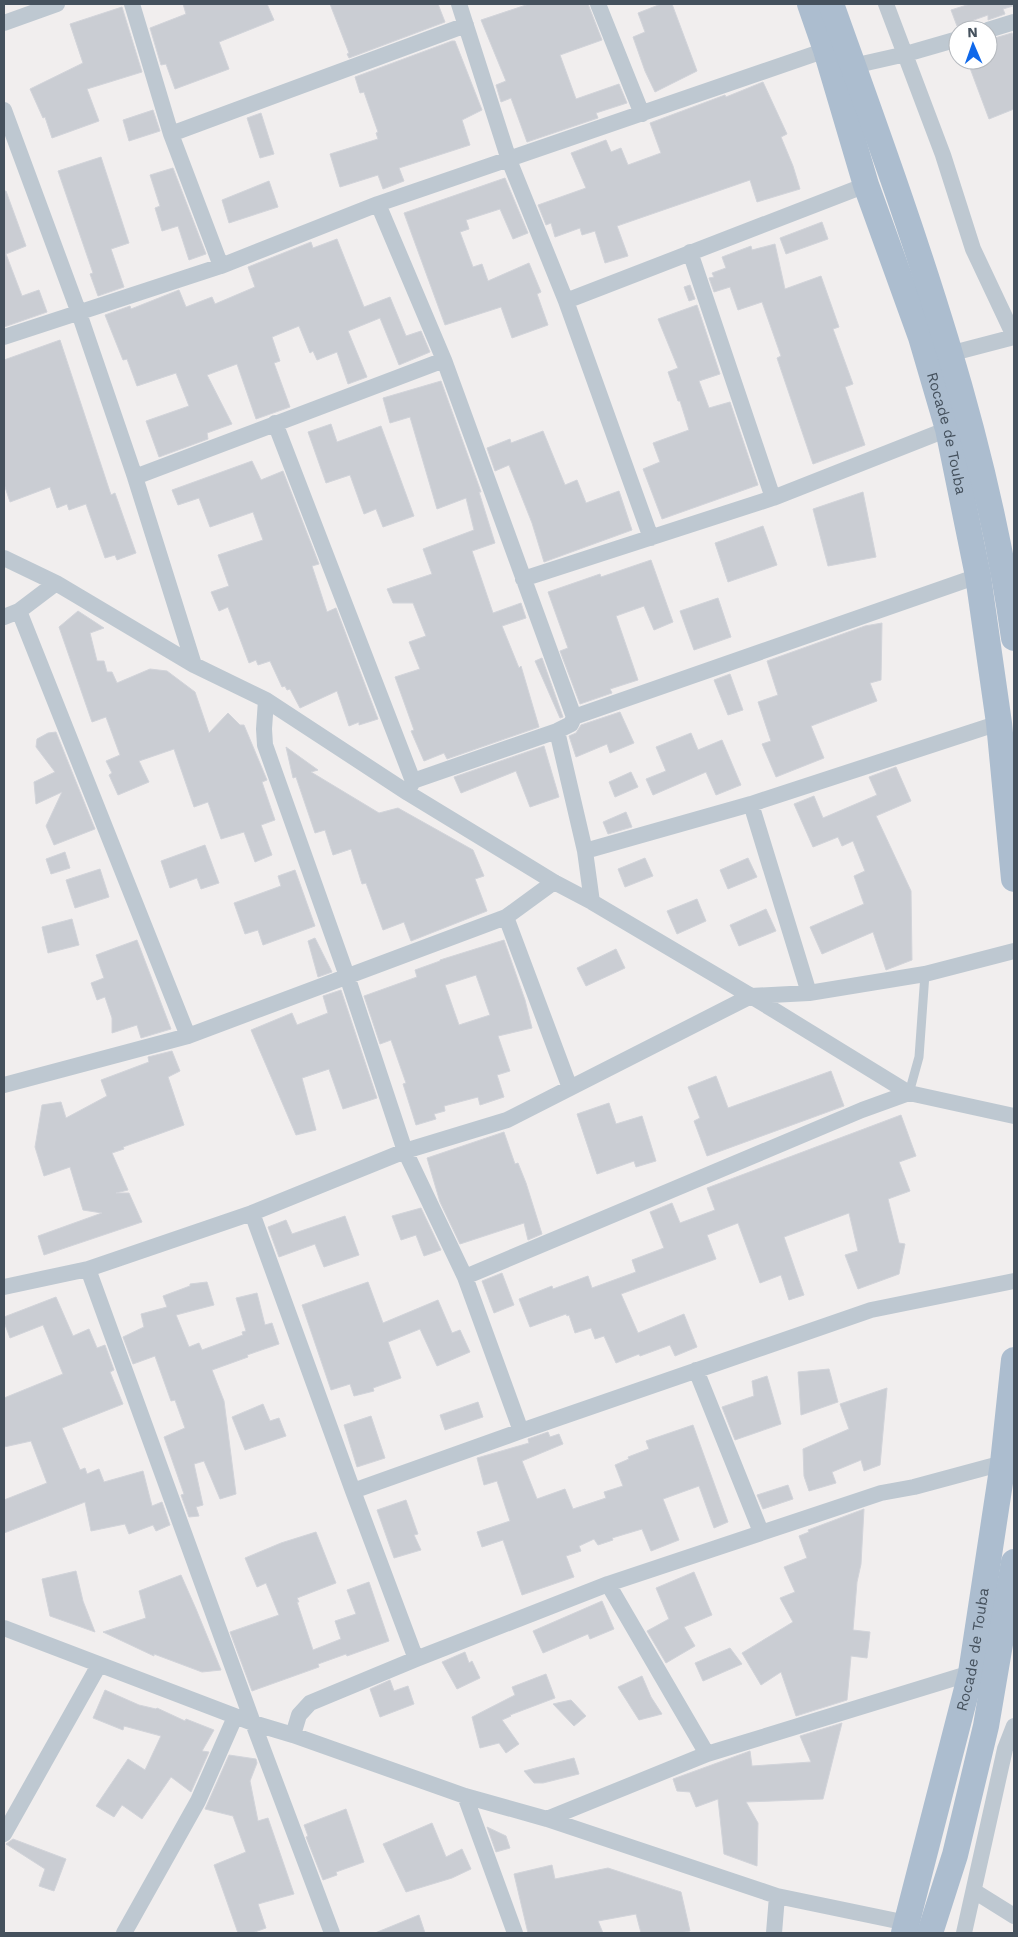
<svg xmlns="http://www.w3.org/2000/svg" width="1018" height="1937" viewBox="0 0 1018 1937" font-family="'Work Sans',sans-serif">
  <rect width="100%" height="100%" fill="#f1eeee"/>
  <!-- building -->
  <path fill="#cacdd3" stroke="#d2d4da" fill-rule="evenodd" d="M183 4H267L274 20 219 42 229 69 175 89 166 64 161 65 150 28 186 14Z
    M330 4H438L445 22 349 58 347 54 349 53Z
    M529 4H588L602 40 560 55 576 99 619 84 627 103 596 113 598 118 527 142 511 98 501 102 496 85 506 81 481 20Z
    M661 4H672L697 71 655 92 645 71 633 37 645 32 638 13Z
    M970 4H1012L1013 6 1003 9 1005 14 988 20V15L957 26 951 10Z
    M122 7 142 72 87 89 99 121 52 138 45 117 43 118 30 89 83 63 70 24Z
    M1012 33 1014 40V109L989 119 967 60H988V40Z
    M452 41H455L482 110 462 120 470 145 399 168 404 181 383 189 378 175 340 187 330 154 378 139 376 133 378 132 364 92 360 93 355 77Z
    M763 82 787 134 781 137 793 166 800 189 757 202 750 180 617 226 628 256 605 263 595 231 582 235 580 228 555 237 551 223 546 225 538 205 586 188 571 153 606 140 611 152 621 148 628 165 661 153 650 123 725 95 726 97Z
    M153 110 160 131 129 141 123 120Z
    M261 113 274 154 260 158 247 118Z
    M101 157 129 243 111 249 124 287 98 296 90 274 93 273 58 171Z
    M173 168 206 254 189 260 178 226 162 231 155 208 160 206 150 175Z
    M505 178 528 233 513 239 500 209 466 220 469 229 460 232 473 267 482 264 488 281 529 263 541 292 537 294 548 325 512 338 501 307 445 325 404 213Z
    M269 181 278 207 229 223 222 200Z
    M4 191H6L26 246 6 254 22 296 39 290 47 312 4 327Z
    M822 222 828 239 786 254 780 238Z
    M337 239 364 307 390 297 406 336 421 331 430 352 399 365 380 318 348 331 367 377 348 384 337 352 317 360 313 351 310 353 299 326 272 337 280 361 274 363 290 407 256 419 237 364 207 375 232 424 207 433 208 439 159 457 146 421 189 406 176 373 137 386 127 359 123 360 105 315 130 306 131 309 179 290 186 307 212 297 215 304 255 287 248 267 311 242 313 248Z
    M775 244 785 289 821 276 839 327 833 329 853 384 845 387 865 445 813 464 777 358 781 356 762 302 738 310 730 287 714 292 709 278 714 277 712 273 726 268 722 257 751 246 752 250Z
    M690 285 695 299 689 301 684 287Z
    M697 305 720 374 699 381 709 408 730 402 758 485 662 519 643 469 660 462 653 443 689 430 680 401H678L668 372 678 368 658 319Z
    M60 340 111 495 115 493 136 553 117 560 115 555 105 558 86 504 69 510 67 504 57 508 50 487 10 502 4 484V360Z
    M441 381 481 492H479L495 543 472 551 493 613 521 603 526 618 502 626 519 668 521 666 539 727 447 759 444 753 424 761 411 731 414 730 395 677 420 669 409 642 426 636 413 603H393L387 589 432 574 423 549 474 530 466 498 437 509 410 417 390 423 383 398Z
    M331 424 337 442 381 426 414 516 383 527 376 509 364 514 350 475 326 483 308 432Z
    M543 431 565 485 577 480 586 503 619 491 632 530 544 562 532 523 509 465 495 471 487 448 510 439 511 443Z
    M252 461 261 480 283 471 319 564 312 566 327 612 336 608 378 719 359 725V722L349 726 337 691 300 708 290 689 287 690 285 686 282 687 270 661 258 665 256 660 249 663 228 607 219 611 211 592 229 586 218 555 263 540 253 512 210 527 199 498 178 505 172 490Z
    M863 492 876 557 828 566 813 509Z
    M763 526 777 565 728 582 715 543Z
    M651 560 673 622 654 630 644 606 616 616 638 680 610 689 612 693 580 704 560 651 568 648 548 592 600 574 601 577Z
    M718 598 731 637 694 650 680 611Z
    M78 611 104 628 90 633 97 661H104L107 672H112L117 683 150 669 167 671 195 692 209 733 228 713 240 725H244L267 780 262 782 275 820 261 825 272 855 255 862 244 832 221 839 208 802 194 807 174 749 139 761 149 782 118 795 109 775 112 773 106 761 120 755 106 717 92 722 59 627Z
    M882 623 881 680 870 683 877 701 811 726 824 758 776 777 762 744 771 741 758 702 778 695 767 661 865 626Z
    M542 658 563 717 560 718 535 661Z
    M730 674 743 710 728 715 714 680Z
    M620 712 634 743 610 753 607 744 576 757 569 736 576 733 581 725Z
    M56 732 95 829 54 845 46 826 62 792 36 804 34 782 55 772 36 747 37 739 48 733Z
    M691 733 698 750 722 740 741 785 716 795 706 772 653 795 646 779 666 771 656 747Z
    M544 746 559 797 530 807 516 771 461 793 454 777Z
    M286 747 318 770 311 772 379 813 398 808 473 850 484 876 475 879 487 911 411 941 404 922 383 930 366 883 362 884 351 849 333 855 325 830 315 833 296 777 293 778Z
    M896 767 911 801 876 816 911 891 912 960 886 970 873 932 822 954 810 927 864 904 854 876 865 871 853 841 842 846 838 837 813 847 794 804 814 796 823 818 877 795 869 777Z
    M631 772 638 787 615 797 609 782Z
    M626 812 632 827 608 834 603 822Z
    M205 845 219 883 201 889 197 878 170 888 161 861Z
    M65 852 70 868 51 874 46 859Z
    M645 858 653 876 625 887 618 869Z
    M748 858 757 877 728 889 720 870Z
    M100 869 109 897 75 908 66 880Z
    M295 870 315 926 263 945 258 930 245 934 234 903 281 886 278 876Z
    M697 899 706 921 677 934 667 911Z
    M766 909 776 931 739 946 730 925Z
    M72 919 79 945 48 953 42 927Z
    M315 938 332 972 318 977 308 941Z
    M137 940 171 1029 141 1038 137 1025 112 1033V1018L105 997 97 1000 91 983 104 978 96 955Z
    M504 940 525 1000 532 1028 498 1036 510 1071 497 1075 504 1097 480 1105 478 1097 444 1106 445 1111 434 1114 436 1119 416 1125 403 1084 406 1083 391 1040 380 1044 364 996 417 977 415 970 440 961V960ZM476 975 490 1015 459 1025 445 985Z
    M616 949 625 968 586 986 577 968Z
    M341 990 377 1098 343 1109 329 1069 302 1078 316 1130 296 1135 251 1030 292 1013 297 1025 328 1013 323 996Z
    M172 1051 180 1071 168 1077 184 1125 123 1147 124 1149 112 1153 128 1190 116 1193H129L142 1222 44 1255 38 1236 102 1213 83 1210 70 1167 44 1176 35 1147 42 1105 61 1102 66 1118 107 1096 101 1080 149 1062 148 1057Z
    M831 1071 844 1106 707 1156 694 1121 700 1118 688 1087 716 1076 728 1108Z
    M609 1103 616 1124 642 1116 656 1161 636 1167 634 1161 597 1174 577 1114Z
    M901 1115 916 1156 899 1162 910 1191 888 1199 899 1243 905 1244 899 1274 858 1289 845 1255 858 1251 849 1213 784 1237 804 1295 789 1300 781 1275 760 1283 738 1223 707 1235 716 1259 621 1294 638 1333 684 1314 697 1347 675 1356 670 1345 640 1356 639 1354 616 1363 604 1336 595 1339 591 1328 575 1333 569 1315 567 1316 566 1314 530 1327 519 1299 552 1286 553 1289 588 1276 592 1288 636 1272 632 1260 664 1248 650 1212 672 1203 680 1223 715 1210 707 1188Z
    M504 1132 515 1164 518 1163 526 1183 542 1234 528 1240 524 1223 460 1244 440 1202 427 1158Z
    M421 1208 441 1250 424 1256 416 1235 401 1240 392 1216Z
    M345 1216 359 1255 324 1267 315 1244 279 1257 268 1227 286 1220 292 1234Z
    M502 1273 514 1305 494 1313 482 1281Z
    M207 1282 214 1305 176 1315 189 1347 199 1343 202 1350 243 1335 242 1332 246 1331 236 1298 257 1293 265 1325 272 1323 279 1344 247 1355 248 1357 212 1370 224 1401 236 1494 220 1499 204 1461 194 1464 203 1505 196 1507 199 1516 189 1517 181 1495 184 1494 164 1437 185 1428 175 1400 171 1401 155 1356 133 1364 123 1337 144 1327 141 1314 167 1307 163 1296 190 1286V1284Z
    M368 1282 383 1323 438 1300 452 1333 460 1330 470 1352 437 1366 420 1329 388 1342 401 1378 373 1388 374 1391 354 1396 350 1384 331 1390 302 1305Z
    M56 1297 73 1336 89 1329 97 1348 105 1345 114 1370 110 1372 123 1404 62 1428 80 1470 85 1468 87 1474 99 1469 104 1482 143 1471 152 1506 162 1502 170 1525 156 1531 153 1525 129 1534 125 1524 91 1531 85 1502 4 1533V1500L47 1483 31 1441 4 1447V1398L63 1374 43 1325 10 1338 4 1322V1317Z
    M829 1369 838 1402 801 1415 798 1372Z
    M767 1376 781 1424 735 1440 722 1407 754 1396 752 1381Z
    M887 1388 880 1465 864 1471 861 1460 832 1472 836 1483 809 1491 804 1476 803 1449 849 1429 840 1404Z
    M478 1402 483 1417 445 1430 440 1415Z
    M263 1404 270 1421 279 1418 286 1436 245 1450 232 1417Z
    M371 1416 385 1458 357 1467 344 1425Z
    M693 1425 728 1522 714 1528 699 1486 663 1499 679 1540 651 1551 642 1529 612 1538 613 1540 598 1545 594 1539 579 1546 581 1551 566 1556 574 1577 522 1595 503 1540 482 1547 477 1532 510 1521 497 1481 484 1485 477 1458 529 1443 528 1439 548 1432 550 1437 559 1434 563 1444 522 1461 537 1499 565 1489 573 1509 606 1498 604 1492 623 1486 615 1465 629 1459 628 1457 649 1449 646 1441Z
    M788 1485 793 1499 763 1509 757 1495Z
    M406 1500 418 1534 414 1535 421 1550 394 1558 377 1510Z
    M864 1509 861 1564 857 1582 853 1630 870 1632 867 1658 851 1656 847 1700 796 1716 781 1672 761 1685 742 1653 793 1622 780 1598 795 1592 784 1567 807 1558 799 1536 809 1532 808 1530Z
    M316 1532 336 1583 297 1598 299 1602H297L313 1650 341 1639 335 1621 356 1614 347 1590 369 1582 389 1641 347 1656 346 1654 318 1664 319 1667 252 1691 230 1632 279 1615 266 1583 257 1587 245 1558 281 1543Z
    M76 1571 83 1601 95 1632 50 1616 42 1579Z
    M694 1572 712 1615 684 1627 695 1646 666 1663 647 1631 669 1619 656 1588Z
    M181 1575 196 1609 221 1670 202 1672 154 1654V1656L103 1632 146 1618 139 1591Z
    M602 1601 614 1629 590 1639 588 1634 543 1653 533 1631Z
    M730 1648 742 1664 703 1681 695 1663Z
    M465 1652 469 1663 472 1661 480 1678 457 1689 442 1662Z
    M546 1674 555 1698 510 1715 511 1716 502 1720 519 1744 506 1753 499 1743 480 1748 472 1717 515 1695 512 1687Z
    M642 1676 651 1697 662 1714 639 1720 618 1687Z
    M390 1680 394 1691 408 1686 414 1704 380 1717 370 1689Z
    M105 1690 139 1705 156 1709 157 1708 185 1721 186 1719 214 1730 202 1751 209 1752 191 1792 171 1777 142 1819 122 1805 114 1817 96 1806 128 1759 145 1770 161 1736 124 1726 123 1730 93 1718Z
    M571 1700 586 1716 574 1726 553 1704Z
    M842 1723 823 1799 746 1802 758 1823 757 1866 724 1854 718 1799 696 1807 690 1792 677 1791 673 1779 750 1751 752 1766 811 1762 800 1736Z
    M229 1755 256 1759 257 1763 250 1781 258 1821 268 1818 294 1894 258 1904 266 1928 252 1933H238L214 1865 246 1852 233 1816 205 1809Z
    M574 1758 579 1774 543 1783H534L524 1771Z
    M346 1809 364 1862 336 1872 337 1875 323 1880 306 1837 308 1836 304 1825Z
    M432 1823 446 1857 462 1849 471 1869 452 1878 406 1892 383 1844Z
    M487 1827 506 1836 510 1848 496 1852Z
    M13 1839 66 1859 54 1891 39 1886 45 1869 6 1844Z
    M552 1865 555 1879 608 1868 681 1892 690 1931 680 1933H641L636 1914 598 1921 603 1933H528L514 1874Z
    M419 1915 425 1933H375Z"/>
  <g fill="none" stroke-linecap="round" stroke-linejoin="round">
    <!-- service -->
    <path stroke="#bec8d1" stroke-width="9" d="M909 1093 919 1057 925 974"/>
    <!-- minor -->
    <path stroke="#bec8d1" stroke-width="16" d="M132 4 171 134 221 266
      M459 4 509 160 566 301 651 538
      M598 4 642 114
      M886 4 943 155 973 249 1014 336
      M4 23 57 4
      M988 30 1014 22
      M853 66 906 54 958 39
      M4 110 79 313 135 477 194 665
      M171 134 466 25
      M378 204 444 360 574 717
      M690 252 773 498
      M566 301 866 185
      M4 337 221 266 378 204 826 50
      M949 354 1014 337
      M275 423 413 781 409 789
      M135 477 444 360
      M4 558 56 583 194 665 266 700 408 793 554 882 592 902 751 996 909 1093 1014 1116
      M523 579 773 498 948 429
      M19 611 188 1036
      M4 617 19 611 56 583
      M266 700 264 729 265 745 347 976 405 1151 465 1277 521 1431
      M557 731 585 851 592 902
      M413 781 557 731 571 724 574 717 978 576
      M751 804 809 993
      M585 851 751 804 999 723
      M506 917 570 1088
      M4 1085 188 1036 506 917 554 882
      M252 1213 353 1491 416 1659
      M88 1269 253 1723 332 1933
      M465 1277 862 1110 909 1093
      M4 1287 88 1269 252 1213 405 1151 507 1120 751 996 809 993 925 974 1014 951
      M696 1370 761 1532
      M353 1491 521 1431 871 1310 1014 1281
      M608 1584 707 1754
      M4 1628 253 1723 293 1735 465 1796 547 1819 777 1896 774 1933
      M293 1735 299 1715 310 1703 416 1659 608 1584 881 1493 914 1487 1003 1463
      M465 1796 515 1933
      M547 1819 707 1754 971 1673
      M4 1834 99 1665
      M974 1891 1014 1916
      M777 1896 907 1923
      M124 1933 198 1801 235 1717
      M964 1933 1005 1749 1014 1726"/>
    <!-- primary -->
    <g stroke="#acbdcf" stroke-width="26">
      <path id="s1" d="M810 4 826 50 866 185 921 337 948 429 978 576 999 723 1014 879"/>
      <path d="M831 4C904 209 984 421 1014 638"/>
      <path id="s2" d="M904 1933 971 1673 1003 1463 1014 1360"/>
      <path d="M930 1933 955 1855 986 1726 1014 1562"/>
    </g>
  </g>
  <g text-anchor="middle" dominant-baseline="central" stroke-width="4" stroke-linejoin="round" paint-order="stroke">
    <!-- street labels -->
    <g font-size="15" fill="#45515d" stroke="#fff">
      <text stroke="none"><textPath href="#s1" startOffset="451">Rocade de Touba</textPath></text>
      <text stroke="none"><textPath href="#s2" startOffset="292">Rocade de Touba</textPath></text>
    </g>
  </g>
  <!-- border -->
  <rect width="1018" height="1937" fill="none" stroke="#45515d" stroke-width="10"/>
  <!-- north arrow -->
  <g transform="translate(973 45) rotate(358)"><circle r="24" fill="#ffffff" stroke="#b5b9be"/>
  <path d="M0-4L9 19L0 12L-9 19Z" fill="#0f68ea"/>
  <text y="-8" font-size="14" font-weight="bold" text-anchor="middle" fill="#45515d">N</text>
  </g>
</svg>
